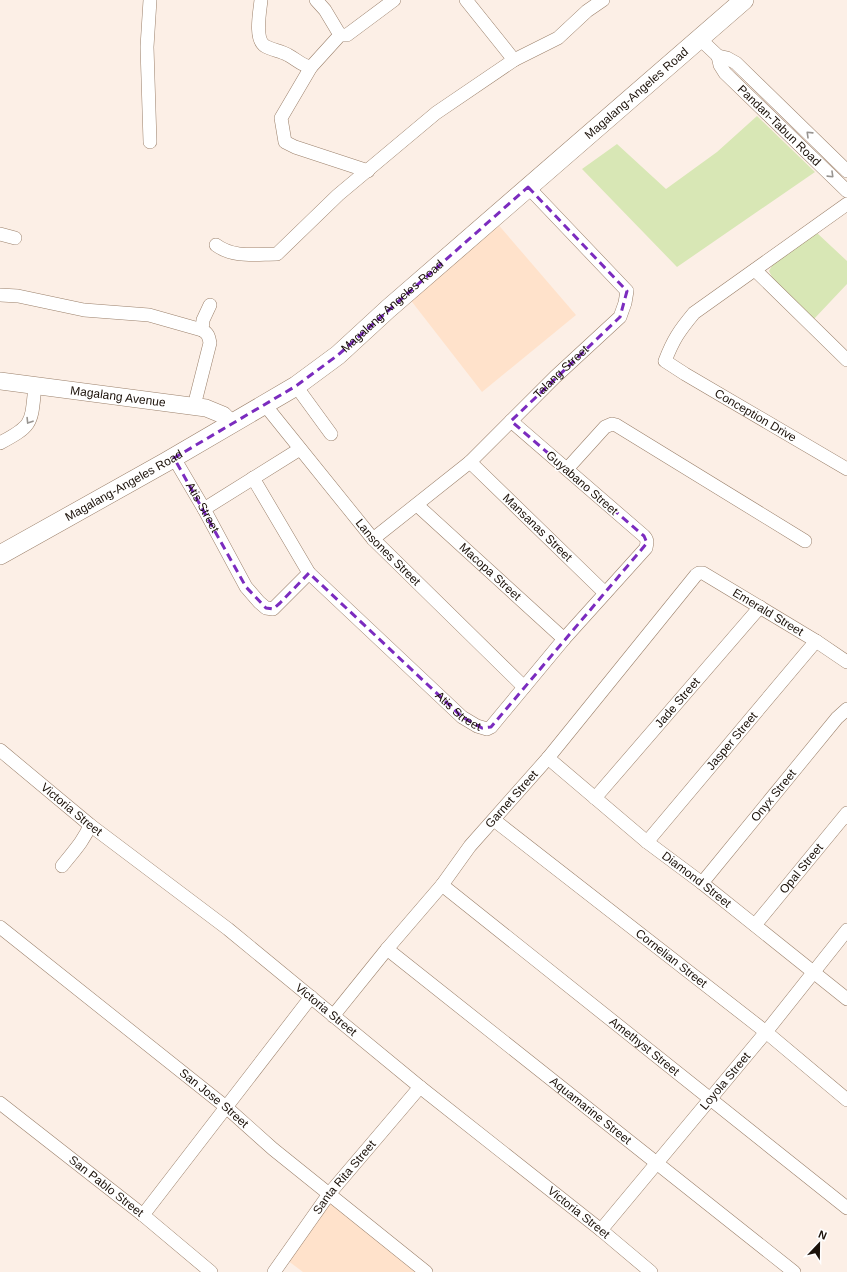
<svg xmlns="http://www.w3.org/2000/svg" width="847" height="1272" viewBox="0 0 847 1272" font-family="Arial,sans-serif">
  <rect width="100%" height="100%" fill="#fcefe6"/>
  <!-- built -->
  <path fill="#ffe2cb" d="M496 222 576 315 482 392 409 298Z
    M330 1203 419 1272H303L287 1260Z"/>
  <!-- green -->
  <path fill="#d8e7b5" d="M757 116 815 172 677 267 582 169 617 144 666 189 717 152Z
    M817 233 847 261V284L814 319 774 281 769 271 773 264Z"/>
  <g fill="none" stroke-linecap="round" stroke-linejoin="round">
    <!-- minor casing -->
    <g stroke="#9b806b" stroke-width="14">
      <g id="minor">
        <path d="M261 0C260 11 254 39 265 46 272 50 281 51 288 55 296 59 302 66 311 67"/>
        <path d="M316 0 325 10 340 35"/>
        <path d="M466 0 514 60"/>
        <path d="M700 39 718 56 727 58 736 63 847 171"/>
        <path id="s1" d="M718 56 720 65 725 73 847 191"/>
        <path d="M150 142 147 47 150 0"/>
        <path d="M368 171 295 147 285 142 281 118 311 67 340 35H347L394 0"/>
        <path id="s2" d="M847 204 694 313C679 331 673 340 665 361L685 374 847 469"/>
        <path d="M0 234 15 238"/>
        <path d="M216 245C233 258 256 254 277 254L338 195 436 113 514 60 558 38 587 11 603 0"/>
        <path d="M755 270 847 360"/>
        <path d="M0 295 18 296 84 310 149 315 202 330 203 320 210 305"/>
        <path d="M296 386 331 434"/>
        <path id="s3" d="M265 405 373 539 524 687"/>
        <path d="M194 406 210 343C209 337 208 333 202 330"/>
        <path d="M0 443C34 425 31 423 35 386"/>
        <path id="s4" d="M174 458 204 509 246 587 259 602 266 608 273 609 309 573"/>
        <path id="s5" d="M470 462 605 593"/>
        <path d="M567 469 605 427 612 424 616 425 805 541"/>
        <path id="s6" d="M253 478 309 573 462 717 477 726 487 729 491 727 564 639 646 548C647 543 648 540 644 536L511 421"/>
        <path id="s7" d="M417 505 564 639"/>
        <path d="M204 509 300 449"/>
        <path id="s8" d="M373 539 470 462 555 377 620 317 625 303 627 291 528 187"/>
        <path id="s9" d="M0 750 90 825 228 929 420 1087 601 1230 651 1272"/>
        <path id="s10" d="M548 758 647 842 702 883 847 999"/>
        <path id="s11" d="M595 798 760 607"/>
        <path id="s12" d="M494 820 766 1032 847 1100"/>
        <path id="s13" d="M647 842 816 641"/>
        <path d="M62 866C73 852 84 841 90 825"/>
        <path id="s14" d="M702 883 837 718 847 709"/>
        <path id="s15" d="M442 885 847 1208"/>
        <path id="s16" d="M755 925 847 813"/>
        <path id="s17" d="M0 927 226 1107 273 1149 426 1272"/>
        <path id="s18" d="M387 949 794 1272"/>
        <path id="s19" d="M333 1016 387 949 442 885 470 846 548 758 696 575 699 573H703L816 641 847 662"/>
        <path id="s20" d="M0 1103 143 1215 211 1272"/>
        <path d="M143 1215 311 997"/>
        <path id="s21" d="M601 1230 766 1032 847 930"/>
        <path id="s22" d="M274 1272 329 1194 420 1087"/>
      </g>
    </g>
    <!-- tertiary casing -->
    <g stroke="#9b806b" stroke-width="18">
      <g id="tertiary">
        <path id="s23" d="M0 381 206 408 223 415 232 424"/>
      </g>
    </g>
    <!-- secondary casing -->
    <g stroke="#9b806b" stroke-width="20">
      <g id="secondary">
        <path id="s24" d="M0 555 166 462 296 386 338 355 388 309 744 0"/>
      </g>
    </g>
    <!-- minor -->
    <use href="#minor" stroke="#fff" stroke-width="13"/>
    <!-- tertiary -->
    <use href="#tertiary" stroke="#fff" stroke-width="17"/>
    <!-- secondary -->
    <use href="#secondary" stroke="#fff" stroke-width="19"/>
  </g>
  <!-- one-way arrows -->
  <defs><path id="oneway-chevron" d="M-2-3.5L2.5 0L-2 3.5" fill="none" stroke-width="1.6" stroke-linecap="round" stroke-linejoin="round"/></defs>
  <g stroke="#989490">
    <use href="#oneway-chevron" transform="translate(809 134) rotate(-136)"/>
    <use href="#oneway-chevron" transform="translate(831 175) rotate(44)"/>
    <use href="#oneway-chevron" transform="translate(29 421) rotate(122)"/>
  </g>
  <!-- marked area -->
  <path fill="none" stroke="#7b2cbf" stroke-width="3" stroke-dasharray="8 5" stroke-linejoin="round" d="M528 187 627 291 620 317 511 421 644 536 647 543 491 727 482 728 462 717 309 573 280 603 273 609 266 608 246 587 174 458 296 386 338 355Z"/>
  <g text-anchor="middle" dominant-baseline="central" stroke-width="3" stroke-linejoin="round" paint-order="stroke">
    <!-- street labels -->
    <g font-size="12" fill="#1b1109" stroke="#fff">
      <text stroke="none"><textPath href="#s24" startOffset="790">Magalang-Angeles Road</textPath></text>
      <text stroke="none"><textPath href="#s1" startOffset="94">Pandan-Tabun Road</textPath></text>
      <text stroke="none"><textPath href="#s24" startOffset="466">Magalang-Angeles Road</textPath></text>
      <text stroke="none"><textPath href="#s8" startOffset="252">Talang Street</textPath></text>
      <text stroke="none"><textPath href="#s23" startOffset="119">Magalang Avenue</textPath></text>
      <text stroke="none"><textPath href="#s2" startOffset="350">Conception Drive</textPath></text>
      <text transform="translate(582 483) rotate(41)">Guyabano Street</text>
      <text stroke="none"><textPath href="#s24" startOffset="142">Magalang-Angeles Road</textPath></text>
      <text stroke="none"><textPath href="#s4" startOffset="57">Atis Street</textPath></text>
      <text stroke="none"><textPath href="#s5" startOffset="94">Mansanas Street</textPath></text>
      <text stroke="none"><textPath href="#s3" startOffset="192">Lansones Street</textPath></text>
      <text stroke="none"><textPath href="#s7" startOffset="99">Macopa Street</textPath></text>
      <text stroke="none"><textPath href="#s19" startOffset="655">Emerald Street</textPath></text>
      <text stroke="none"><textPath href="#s11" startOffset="126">Jade Street</textPath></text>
      <text stroke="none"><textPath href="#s6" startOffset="314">Atis Street</textPath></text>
      <text stroke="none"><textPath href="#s13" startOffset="132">Jasper Street</textPath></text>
      <text stroke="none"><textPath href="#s14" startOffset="113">Onyx Street</textPath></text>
      <text stroke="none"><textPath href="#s19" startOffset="281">Garnet Street</textPath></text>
      <text stroke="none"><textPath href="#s9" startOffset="93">Victoria Street</textPath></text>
      <text stroke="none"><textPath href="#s16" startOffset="73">Opal Street</textPath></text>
      <text stroke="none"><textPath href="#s10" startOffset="192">Diamond Street</textPath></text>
      <text stroke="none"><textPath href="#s12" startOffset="225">Cornelian Street</textPath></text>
      <text stroke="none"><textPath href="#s9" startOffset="417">Victoria Street</textPath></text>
      <text stroke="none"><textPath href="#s15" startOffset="259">Amethyst Street</textPath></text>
      <text stroke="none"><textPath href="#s21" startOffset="194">Loyola Street</textPath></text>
      <text stroke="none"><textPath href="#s17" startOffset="274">San Jose Street</textPath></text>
      <text stroke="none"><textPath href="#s18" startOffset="260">Aquamarine Street</textPath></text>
      <text stroke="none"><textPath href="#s22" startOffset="118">Santa Rita Street</textPath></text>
      <text stroke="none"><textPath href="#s20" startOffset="135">San Pablo Street</textPath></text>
      <text stroke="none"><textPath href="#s9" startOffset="741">Victoria Street</textPath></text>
    </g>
  </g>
  <!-- north arrow -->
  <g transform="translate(819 1244) rotate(22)" stroke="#ffffff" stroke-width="3" paint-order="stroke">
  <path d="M0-3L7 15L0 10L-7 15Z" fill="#1b1109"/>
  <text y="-6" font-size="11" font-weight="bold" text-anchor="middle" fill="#1b1109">N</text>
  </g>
</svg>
